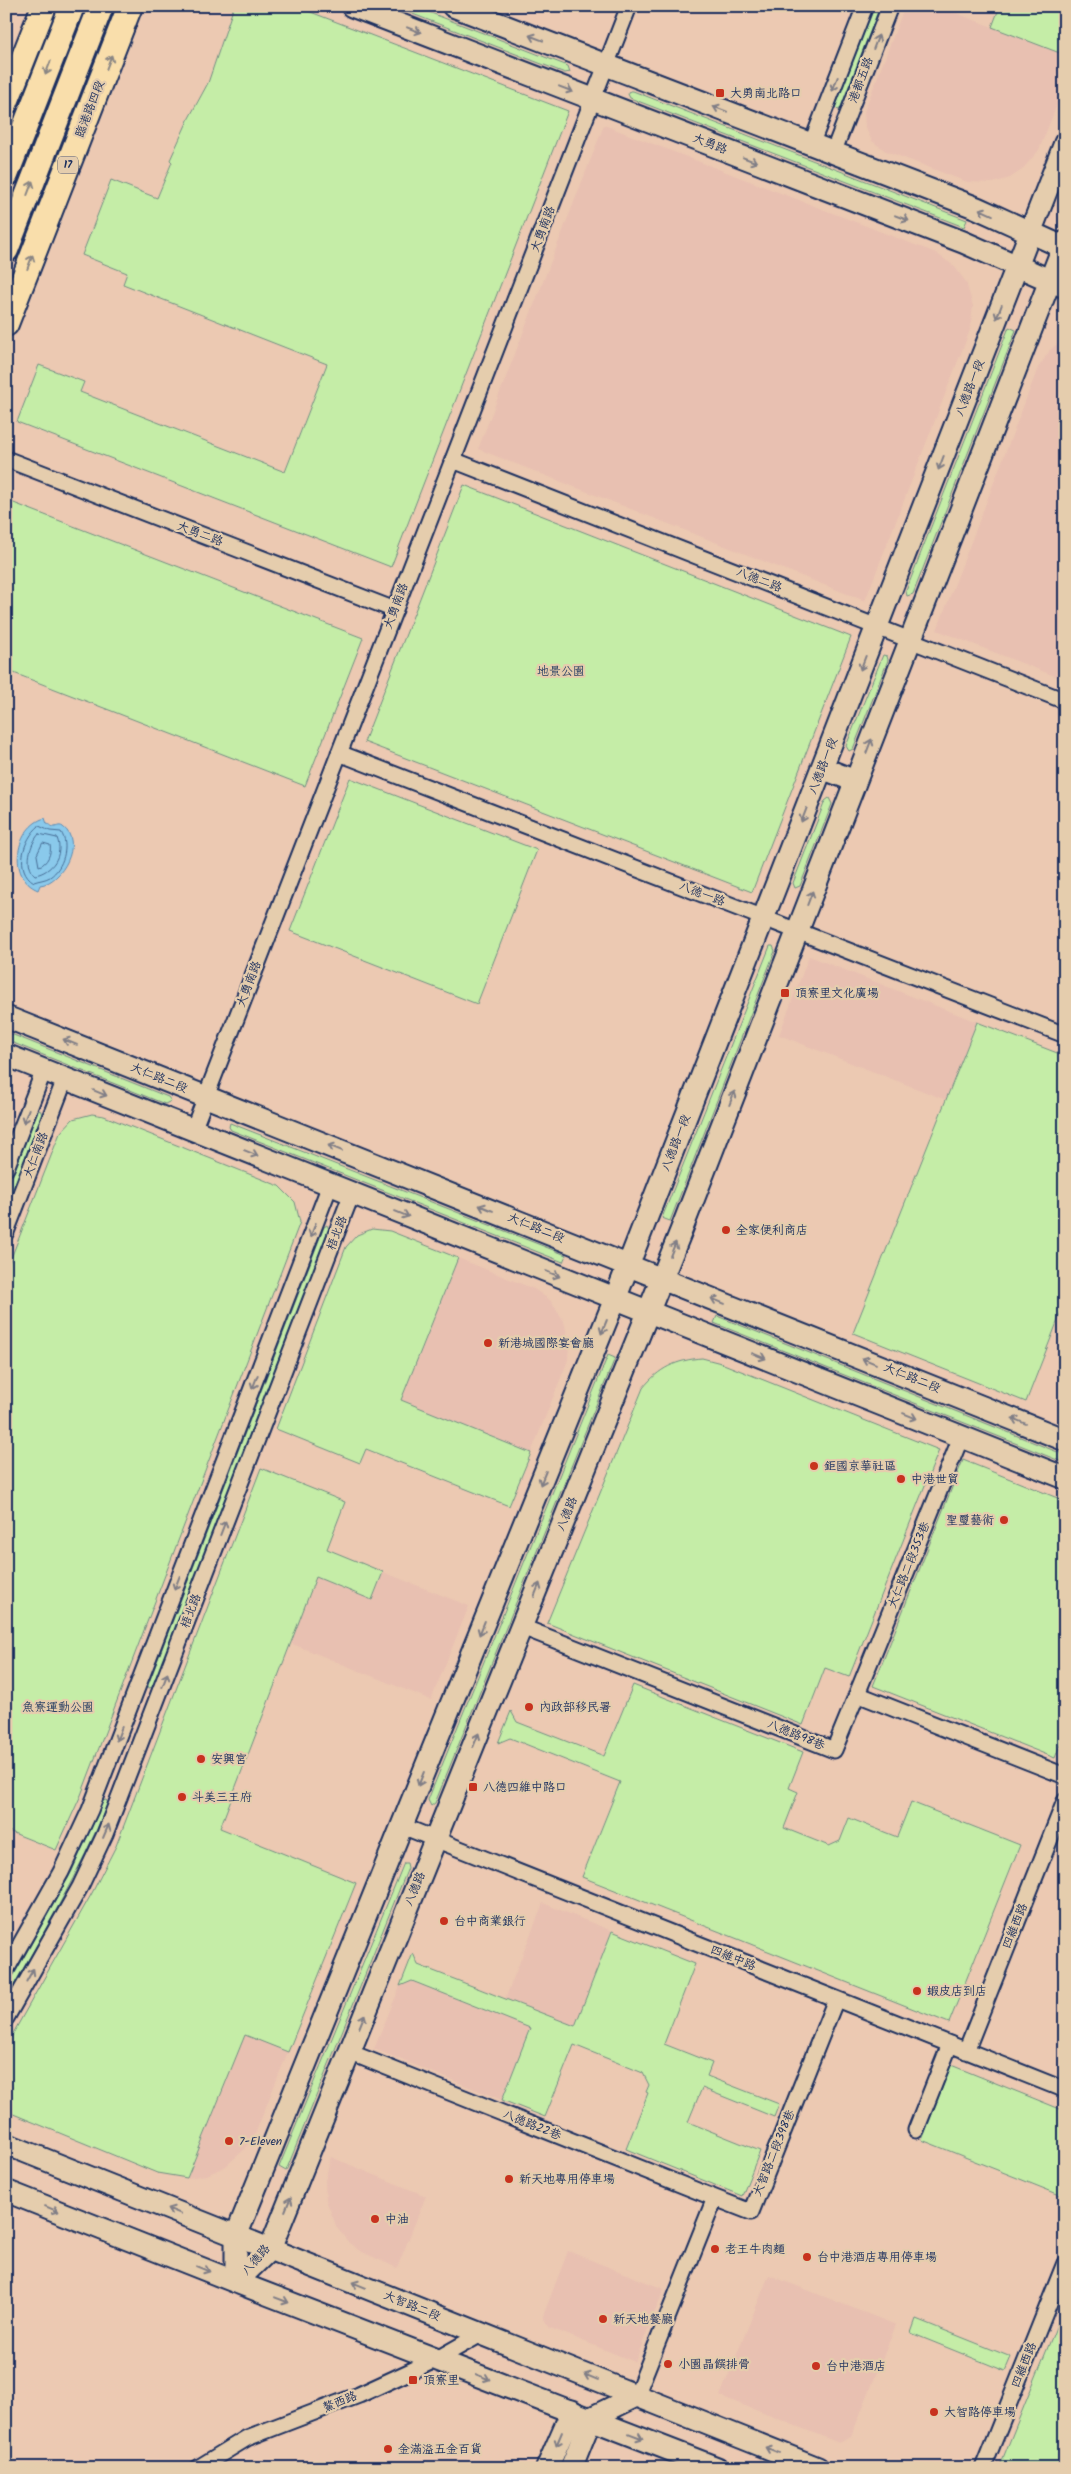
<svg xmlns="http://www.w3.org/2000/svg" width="1071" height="2474" viewBox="0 0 1071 2474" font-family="Kalam,'LXGW WenKai TC',sans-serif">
  <rect width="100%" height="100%" fill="#ecc9b2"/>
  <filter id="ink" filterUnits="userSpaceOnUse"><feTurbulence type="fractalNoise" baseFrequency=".02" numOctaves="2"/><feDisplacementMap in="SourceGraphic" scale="10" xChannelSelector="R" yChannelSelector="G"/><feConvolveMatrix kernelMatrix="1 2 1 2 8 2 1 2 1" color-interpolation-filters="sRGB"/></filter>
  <g filter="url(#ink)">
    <!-- built -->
    <path fill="#e8c0b1" d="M905 6H938L1065 55V85L1039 150 1022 170 1010 178 993 183 967 182 886 151 872 141 865 127 864 112Z
      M604 125 936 253 954 266 966 282 973 306 970 330 865 601 478 449Z
      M1065 338V680L937 630 1038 368 1050 350Z
      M809 956 977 1022 946 1100 779 1035Z
      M458 1258 534 1289 550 1300 564 1321 569 1343 568 1360 531 1453 401 1401Z
      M383 1572 469 1606 431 1700 290 1643 316 1577 372 1600Z
      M543 1903 612 1931 575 2026 505 1999Z
      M412 1981 530 2028 502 2100 374 2049 400 1986Z
      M245 2035 288 2052 256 2132 245 2149 226 2166 207 2175 187 2178Z
      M331 2157 426 2196 397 2268 360 2251 349 2243 337 2228 326 2200 325 2181Z
      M568 2251 664 2289 635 2362 548 2327 543 2316Z
      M769 2275 896 2325 851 2437 839 2443 720 2396Z"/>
    <!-- green -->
    <path fill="#c5eda7" stroke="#708e82" d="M234 6H295L568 111 391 567 17 422 39 365 84 382 80 392 285 472 327 364 123 284 127 273 82 255 111 180 157 198 172 162 170 160 189 118 208 83Z
      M392 6H413L568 66 570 72 565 73Z
      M874 6H880L840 109 838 110 835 107Z
      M1000 6H1065V55L992 27Z
      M630 91H633L967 220 964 227 630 98 628 94Z
      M1009 327 1016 330 913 594 907 596 906 591Z
      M464 485 851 637 752 892 364 742Z
      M6 500 363 638 305 786 6 670Z
      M883 655 887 656 888 660 853 749 849 751 846 746Z
      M350 778 537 850 477 1004 290 931Z
      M829 798 832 804 800 886 795 888 793 883 825 801Z
      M770 946H773L775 951 670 1221 662 1218Z
      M977 1022 1065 1056V1302L1026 1402 853 1333Z
      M6 1032 168 1097 171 1101 165 1104 6 1040Z
      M40 1110 42 1114 6 1207V1193L37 1112Z
      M92 1114 104 1116 279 1186 295 1202 300 1222 81 1795 56 1850 6 1830V1271L60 1133 73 1119Z
      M230 1123 566 1255 563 1262 231 1130 229 1127Z
      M327 1225 329 1229 153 1687 149 1688 148 1685 324 1227Z
      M372 1229 390 1231 458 1258 401 1400 531 1453 509 1506 366 1449 360 1463 276 1429 346 1247 357 1235Z
      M717 1316 1065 1455V1463L714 1323Z
      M608 1355 615 1358 435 1803 431 1806 428 1800Z
      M702 1358 721 1363 939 1450 849 1677 825 1668 803 1725 547 1623 643 1388C659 1368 676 1360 702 1358Z
      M963 1460 1065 1501V1732L1055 1758 873 1686Z
      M261 1468 345 1502 327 1549 383 1572 372 1600 316 1577 220 1828 356 1883 288 2052 245 2035 187 2178 157 2173 6 2111V2046L92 1893 116 1846Z
      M633 1685 803 1752 789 1788 798 1792 784 1828 829 1846 840 1841 849 1818 897 1837 911 1802 1020 1845 949 2023 582 1877 620 1782 510 1738 498 1743 511 1711 517 1722 604 1756Z
      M106 1800 108 1803C80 1872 42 1935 6 1999V1989L72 1871 103 1801Z
      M404 1863H407L408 1868 286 2171 279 2167Z
      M612 1931 695 1964 664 2044 712 2063 707 2076 779 2104 774 2117 702 2088 688 2122 760 2151 742 2196 626 2149 648 2093 646 2092 649 2085 643 2073 574 2045 545 2117 502 2100 530 2028 412 1981 400 1986 413 1953 418 1965 575 2026Z
      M951 2065 1065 2111V2197L922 2140Z
      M1065 2305V2468H999Z
      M916 2319 1011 2357 1005 2371 911 2333Z"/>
    <!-- water -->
    <path fill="#8ac9eb" stroke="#5e8bb3" d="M45 818 47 824C49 824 50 826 52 827 56 828 59 824 63 827 84 842 62 883 40 885L38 890C6 877 16 826 45 818Z"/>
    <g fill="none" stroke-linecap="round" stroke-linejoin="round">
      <!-- shore -->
      <path stroke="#476d96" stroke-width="1" d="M39 826 50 831 61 832C70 846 63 868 50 877 45 880 39 880 34 882 14 870 23 839 39 826Z
        M39 834 57 838C64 855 52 872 35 875 24 865 30 844 39 834Z
        M43 843 50 845C52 853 47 864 39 866L37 855Z"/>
      <!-- street casing -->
      <g stroke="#1b2f5e" stroke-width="19">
        <path id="street" d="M811 145 865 6
          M833 153 890 6
          M6 459 395 610
          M453 460 1065 701
          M339 753 1065 1035
          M193 1130 629 6
          M6 1168 44 1070
          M6 1232 65 1079
          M522 1627 834 1750 857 1694 1065 1776
          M857 1694 961 1437
          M402 1826 1065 2090
          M6 1970 61 1872 90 1810 330 1185
          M6 2018 80 1887 105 1834 352 1193
          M966 2051 1065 1801
          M349 2052 715 2198
          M916 2130 950 2044
          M636 2396 715 2198 751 2212 836 1999
          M198 2468 247 2438 359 2395 437 2359 481 2334
          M983 2468 1065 2263"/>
      </g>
      <!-- secondary casing -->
      <g stroke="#1b2f5e" stroke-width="25">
        <path id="secondary" d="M352 6 963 242 1065 287
          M453 6 977 208 1065 248
          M822 768 855 781
          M6 1017 1065 1440
          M6 1055 1065 1478
          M6 2144 818 2468
          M6 2191 236 2282 717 2468
          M236 2282V2236L615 1299 1065 143
          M236 2282 270 2249 681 1231 1065 242
          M547 2468 572 2411
          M571 2468 591 2418 636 2396"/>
      </g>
      <!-- primary casing -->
      <g stroke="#1b2f5e" stroke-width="28">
        <path id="primary" d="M6 102 44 6
          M6 175 72 6
          M6 250 101 6
          M6 324 130 6"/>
      </g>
      <!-- street -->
      <use href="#street" stroke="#e5cdad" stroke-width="15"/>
      <!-- secondary -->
      <use href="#secondary" stroke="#e5cdad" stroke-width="21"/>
      <!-- primary -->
      <use href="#primary" stroke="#f9deab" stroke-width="24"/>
    </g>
    <!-- one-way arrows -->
    <defs><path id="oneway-shaft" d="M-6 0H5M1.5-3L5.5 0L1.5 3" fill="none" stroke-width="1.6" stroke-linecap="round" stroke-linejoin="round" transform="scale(1.25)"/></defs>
    <g stroke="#807e86">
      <use href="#oneway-shaft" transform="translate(414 30) rotate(21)"/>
      <use href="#oneway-shaft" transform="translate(536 38) rotate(-159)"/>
      <use href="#oneway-shaft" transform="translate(876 42) rotate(-69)"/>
      <use href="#oneway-shaft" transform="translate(835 84) rotate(111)"/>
      <use href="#oneway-shaft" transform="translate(566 89) rotate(21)"/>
      <use href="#oneway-shaft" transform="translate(720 109) rotate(-159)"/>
      <use href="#oneway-shaft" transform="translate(750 160) rotate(21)"/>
      <use href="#oneway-shaft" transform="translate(986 212) rotate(-156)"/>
      <use href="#oneway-shaft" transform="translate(902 218) rotate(21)"/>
      <use href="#oneway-shaft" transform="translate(999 312) rotate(111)"/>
      <use href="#oneway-shaft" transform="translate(941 463) rotate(111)"/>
      <use href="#oneway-shaft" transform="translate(863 663) rotate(111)"/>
      <use href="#oneway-shaft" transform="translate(869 746) rotate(-69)"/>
      <use href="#oneway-shaft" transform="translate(804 815) rotate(111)"/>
      <use href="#oneway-shaft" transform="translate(810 898) rotate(-69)"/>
      <use href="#oneway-shaft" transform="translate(70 1042) rotate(-158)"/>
      <use href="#oneway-shaft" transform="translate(100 1093) rotate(22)"/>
      <use href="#oneway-shaft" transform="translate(732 1098) rotate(-69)"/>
      <use href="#oneway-shaft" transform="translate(26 1116) rotate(111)"/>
      <use href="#oneway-shaft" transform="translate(335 1148) rotate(-158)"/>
      <use href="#oneway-shaft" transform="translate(251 1153) rotate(22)"/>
      <use href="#oneway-shaft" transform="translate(486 1208) rotate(-158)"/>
      <use href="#oneway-shaft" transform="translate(402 1214) rotate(22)"/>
      <use href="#oneway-shaft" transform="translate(313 1230) rotate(111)"/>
      <use href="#oneway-shaft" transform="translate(673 1249) rotate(-68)"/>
      <use href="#oneway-shaft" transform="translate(553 1274) rotate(22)"/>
      <use href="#oneway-shaft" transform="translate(718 1301) rotate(-158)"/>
      <use href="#oneway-shaft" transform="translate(604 1327) rotate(112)"/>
      <use href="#oneway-shaft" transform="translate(759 1356) rotate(22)"/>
      <use href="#oneway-shaft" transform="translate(869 1361) rotate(-158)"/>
      <use href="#oneway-shaft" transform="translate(255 1382) rotate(111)"/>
      <use href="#oneway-shaft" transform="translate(910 1416) rotate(22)"/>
      <use href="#oneway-shaft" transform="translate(1019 1421) rotate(-158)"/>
      <use href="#oneway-shaft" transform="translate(543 1478) rotate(112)"/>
      <use href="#oneway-shaft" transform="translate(223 1528) rotate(-69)"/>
      <use href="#oneway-shaft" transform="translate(177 1583) rotate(111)"/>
      <use href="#oneway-shaft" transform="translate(537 1590) rotate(-68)"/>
      <use href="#oneway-shaft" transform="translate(482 1628) rotate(112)"/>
      <use href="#oneway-shaft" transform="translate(165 1680) rotate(-69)"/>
      <use href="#oneway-shaft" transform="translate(119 1734) rotate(111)"/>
      <use href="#oneway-shaft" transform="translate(476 1740) rotate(-68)"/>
      <use href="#oneway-shaft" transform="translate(421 1779) rotate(112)"/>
      <use href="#oneway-shaft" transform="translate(106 1831) rotate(-67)"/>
      <use href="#oneway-shaft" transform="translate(30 1975) rotate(-61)"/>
      <use href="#oneway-shaft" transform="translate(362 2021) rotate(-68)"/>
      <use href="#oneway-shaft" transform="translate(288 2204) rotate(-68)"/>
      <use href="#oneway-shaft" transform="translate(52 2209) rotate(22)"/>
      <use href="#oneway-shaft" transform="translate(174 2211) rotate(-158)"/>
      <use href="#oneway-shaft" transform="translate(203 2269) rotate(22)"/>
      <use href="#oneway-shaft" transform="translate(359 2285) rotate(-158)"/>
      <use href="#oneway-shaft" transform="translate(282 2300) rotate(21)"/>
      <use href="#oneway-shaft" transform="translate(483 2377) rotate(21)"/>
      <use href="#oneway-shaft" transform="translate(591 2377) rotate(-158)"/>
      <use href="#oneway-shaft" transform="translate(636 2436) rotate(21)"/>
      <use href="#oneway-shaft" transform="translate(559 2439) rotate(113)"/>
      <use href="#oneway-shaft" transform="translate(772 2450) rotate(-158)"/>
    </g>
    <g stroke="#8a8684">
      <use href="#oneway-shaft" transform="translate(109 62) rotate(-69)"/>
      <use href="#oneway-shaft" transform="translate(48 68) rotate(111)"/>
      <use href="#oneway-shaft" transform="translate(30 188) rotate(-69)"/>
      <use href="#oneway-shaft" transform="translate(30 262) rotate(-69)"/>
    </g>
  </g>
  <!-- markers -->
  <g fill="#c8321e" stroke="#e5cdad" stroke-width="2">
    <rect x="715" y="88" width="10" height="10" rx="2.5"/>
    <rect x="780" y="988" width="10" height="10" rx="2.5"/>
    <circle cx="726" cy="1230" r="5"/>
    <circle cx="488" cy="1343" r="5"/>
    <circle cx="814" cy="1466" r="5"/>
    <circle cx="901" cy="1479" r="5"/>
    <circle cx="1004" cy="1520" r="5"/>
    <circle cx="529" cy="1707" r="5"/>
    <circle cx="201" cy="1759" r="5"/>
    <rect x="468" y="1782" width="10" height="10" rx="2.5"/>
    <circle cx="182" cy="1797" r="5"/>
    <circle cx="444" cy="1921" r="5"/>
    <circle cx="917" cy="1991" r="5"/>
    <circle cx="229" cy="2141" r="5"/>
    <circle cx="509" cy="2179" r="5"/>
    <circle cx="375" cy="2219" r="5"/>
    <circle cx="715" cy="2249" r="5"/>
    <circle cx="807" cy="2257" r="5"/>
    <circle cx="603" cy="2319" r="5"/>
    <circle cx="668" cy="2364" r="5"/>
    <circle cx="816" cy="2366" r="5"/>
    <rect x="408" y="2375" width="10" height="10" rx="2.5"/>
    <circle cx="934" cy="2412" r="5"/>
    <circle cx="388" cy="2449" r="5"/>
  </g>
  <g text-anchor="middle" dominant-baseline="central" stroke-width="4.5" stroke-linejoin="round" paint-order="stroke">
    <!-- shield labels -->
    <rect fill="#e5cdad" stroke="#585e76" stroke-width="1" x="58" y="156.5" width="20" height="17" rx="4"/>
    <g font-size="11" font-weight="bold" fill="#1b2f5e">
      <text x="68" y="165">17</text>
    </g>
    <!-- street labels -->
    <g font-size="12" fill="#1b2f5e" stroke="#e5cdad">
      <text transform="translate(861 80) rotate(-69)">港都五路</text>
      <text transform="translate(90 109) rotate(-69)">臨港路四段</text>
      <text transform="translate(710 144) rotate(21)">大勇路</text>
      <text transform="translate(543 229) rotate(-69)">大勇南路</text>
      <text transform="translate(970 388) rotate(-69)">八德路一段</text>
      <text transform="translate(200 534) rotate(21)">大勇二路</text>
      <text transform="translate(759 580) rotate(21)">八德二路</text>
      <text transform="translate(396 606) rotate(-69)">大勇南路</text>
      <text transform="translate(823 766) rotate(-69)">八德路一段</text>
      <text transform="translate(702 894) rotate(21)">八德一路</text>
      <text transform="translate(249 984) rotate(-69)">大勇南路</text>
      <text transform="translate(159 1078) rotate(22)">大仁路二段</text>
      <text transform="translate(676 1143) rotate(-69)">八德路一段</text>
      <text transform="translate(36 1155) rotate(-69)">大仁南路</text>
      <text transform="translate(536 1228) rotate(22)">大仁路二段</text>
      <text transform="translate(337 1233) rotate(-69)">梧北路</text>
      <text transform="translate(912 1378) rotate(22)">大仁路二段</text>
      <text transform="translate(567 1514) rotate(-68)">八德路</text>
      <text transform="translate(909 1565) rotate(-68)">大仁路二段353巷</text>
      <text transform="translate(191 1611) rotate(-69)">梧北路</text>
      <text transform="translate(796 1735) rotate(22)">八德路98巷</text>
      <text transform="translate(415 1889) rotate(-68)">八德路</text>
      <text transform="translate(1015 1926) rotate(-68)">四維西路</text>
      <text transform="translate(733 1958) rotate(22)">四維中路</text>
      <text transform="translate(532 2125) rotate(22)">八德路22巷</text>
      <text transform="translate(774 2153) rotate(-68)">大智路二段398巷</text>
      <text transform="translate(256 2260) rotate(-49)">八德路</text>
      <text transform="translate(412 2306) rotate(22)">大智路二段</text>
      <text transform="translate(1024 2365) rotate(-68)">四維西路</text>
      <text transform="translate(340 2402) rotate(-22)">鰲西路</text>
    </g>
    <!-- poi labels -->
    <g font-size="12" fill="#1b2f5e" stroke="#e5cdad" text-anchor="start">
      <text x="730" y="93">大勇南北路口</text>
      <text x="795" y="993">頂寮里文化廣場</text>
      <text x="736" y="1230">全家便利商店</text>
      <text x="498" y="1343">新港城國際宴會廳</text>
      <text x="824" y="1466">鉅國京華社區</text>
      <text x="911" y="1479">中港世貿</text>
      <text x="994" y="1520" text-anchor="end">聖璽藝術</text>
      <text x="539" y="1707">內政部移民署</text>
      <text x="211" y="1759">安興宮</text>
      <text x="483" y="1787">八德四維中路口</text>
      <text x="192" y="1797">斗美三王府</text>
      <text x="454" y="1921">台中商業銀行</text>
      <text x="927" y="1991">蝦皮店到店</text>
      <text x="239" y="2141">7-Eleven</text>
      <text x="519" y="2179">新天地專用停車場</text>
      <text x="385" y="2219">中油</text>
      <text x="725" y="2249">老王牛肉麵</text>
      <text x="817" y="2257">台中港酒店專用停車場</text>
      <text x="613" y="2319">新天地餐廳</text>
      <text x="678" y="2364">小園晶饌排骨</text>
      <text x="826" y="2366">台中港酒店</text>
      <text x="423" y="2380">頂寮里</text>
      <text x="944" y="2412">大智路停車場</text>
      <text x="398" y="2449">金滿溢五金百貨</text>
    </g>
    <!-- park labels -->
    <g font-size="12" fill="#2c4265" stroke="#e5cdad">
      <text x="561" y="671">地景公園</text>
      <text x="58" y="1707">魚寮運動公園</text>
    </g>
  </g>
  <!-- margin -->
  <rect width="1071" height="2474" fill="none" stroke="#e5cdad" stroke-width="25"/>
  <rect x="12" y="12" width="1046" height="2449" fill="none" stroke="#1b2f5e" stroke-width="2" filter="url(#ink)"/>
</svg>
